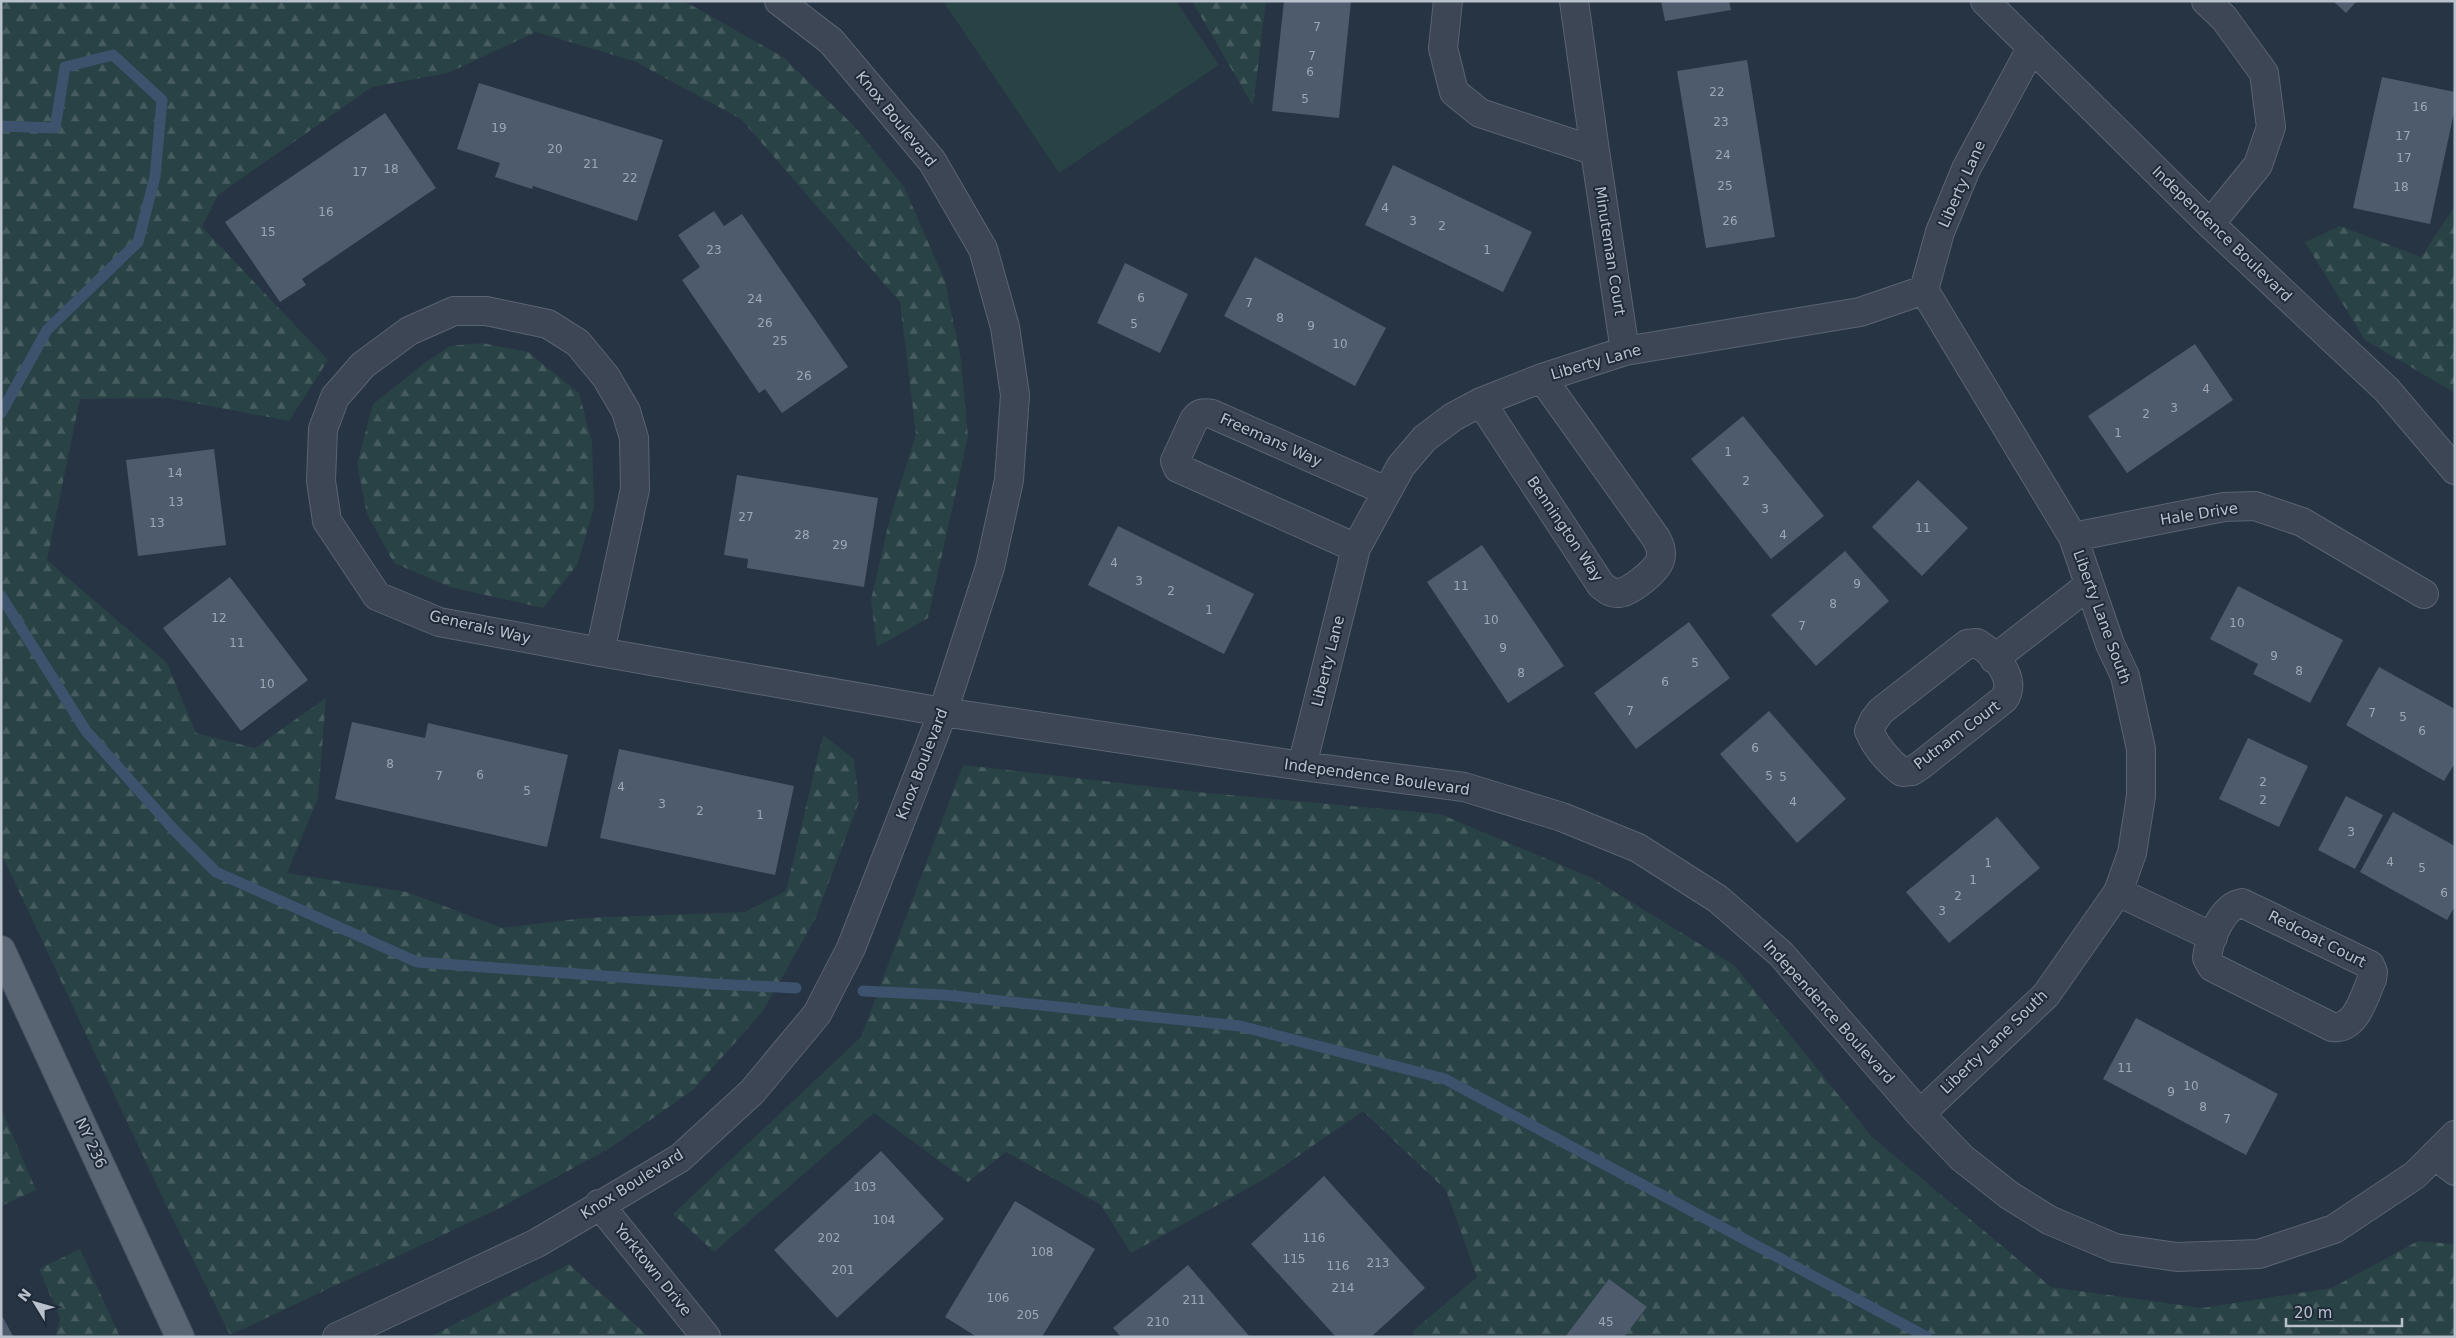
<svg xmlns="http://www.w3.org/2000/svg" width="2456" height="1338" viewBox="0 0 2456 1338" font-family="'DejaVu Sans',sans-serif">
  <defs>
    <pattern id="forest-firs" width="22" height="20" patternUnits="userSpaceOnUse" patternTransform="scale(1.25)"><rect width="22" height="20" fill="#294245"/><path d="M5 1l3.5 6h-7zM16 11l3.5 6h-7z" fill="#465c5f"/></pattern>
  </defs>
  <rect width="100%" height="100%" fill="#273444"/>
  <!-- forest -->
  <path fill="url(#forest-firs)" d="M1 1H681L691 5 783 57 854 126 904 187 945 281 961 360 968 437 928 618 877 647 871 600 890 518 916 434 900 302 741 119 634 61 536 32 448 73 372 87 218 195 202 227 328 360 289 421 168 398 80 399 47 560 167 663 196 733 255 748 326 698 318 798 287 873 407 892 502 928 585 918 745 912 786 891 823 735 854 759 859 802 815 919 763 1011 693 1090 610 1148 496 1210 230 1335 167 1207 1 853Z
    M1192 1H1266L1253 106Z
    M2455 206V393L2365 340 2305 242 2340 226 2421 257Z
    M482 343 528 352 579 393 592 442 594 508 577 565 543 608 450 587 394 563 367 514 357 464 373 404 426 362 450 346Z
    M963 765 1207 793 1440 814 1592 878 1734 965 1872 1137 2051 1287 2202 1308 2332 1288 2418 1241 2455 1244V1337H1414L1413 1331 1477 1277 1446 1190 1363 1111 1268 1177 1131 1253 1101 1205 1006 1152 968 1182 874 1113 714 1252 673 1214 861 1037Z
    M1 1108 36 1190 1 1206Z
    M80 1249 120 1337H55L60 1318 39 1269Z
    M569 1264 649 1337H430Z"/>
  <!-- garden -->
  <path fill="#294245" d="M943 1H1176L1219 65 1059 173Z"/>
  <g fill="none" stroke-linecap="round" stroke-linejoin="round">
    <!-- stream -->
    <path stroke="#3d526d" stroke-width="11" d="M1 126 55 128 65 67 113 55 162 100 155 177 138 242 47 330 1 413
      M1 596 86 731 175 831 216 872 417 962 713 984 796 988
      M863 991 944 995 1240 1026 1445 1079 1927 1337"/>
  </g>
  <!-- building -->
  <path fill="#4e5b6d" d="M1284 1H1351L1339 118 1272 111Z
    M1661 1H1729L1731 10 1665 21Z
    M2333 1H2357L2346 13Z
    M1747 60 1775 237 1706 248 1677 71Z
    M2382 77 2455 92V108L2430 224 2353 208Z
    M479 83 663 140 637 221 533 186 532 189 495 177 500 163 457 149Z
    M385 113 436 188 302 279 306 285 280 302 225 222Z
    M1393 165 1532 232 1503 292 1365 225Z
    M714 211 724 226 742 214 848 367 782 413 765 389 759 393 682 280 700 267 678 235Z
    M1255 257 1386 328 1355 386 1224 316Z
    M1125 263 1188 294 1160 353 1097 323Z
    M2195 344 2233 400 2127 473 2088 416Z
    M1743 416 1824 516 1771 559 1691 459Z
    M214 449 226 545 138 556 126 460Z
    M737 475 878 498 864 587 747 568 748 559 724 555Z
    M1918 480 1968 528 1922 576 1872 527Z
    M1118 526 1254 594 1224 654 1088 585Z
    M1482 545 1564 666 1508 703 1427 582Z
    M1845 551 1889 601 1816 666 1771 615Z
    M230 577 308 680 241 731 163 628Z
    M2238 586 2343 640 2310 703 2253 674 2258 664 2210 639Z
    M1689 622 1730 678 1636 749 1594 693Z
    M2379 667 2455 709V763L2444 781 2346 725Z
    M1769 711 1846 799 1797 843 1720 754Z
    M352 722 425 738 428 723 568 755 547 847 335 799Z
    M2248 738 2308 766 2279 827 2219 799Z
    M619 749 794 786 775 875 600 838Z
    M2346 796 2383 815 2355 869 2318 850Z
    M2393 812 2455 846V906L2447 920 2360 872Z
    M1997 817 2040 868 1949 943 1906 892Z
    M2136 1018 2278 1094 2246 1155 2103 1079Z
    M881 1151 944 1219 837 1318 774 1250Z
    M1324 1176 1425 1288 1371 1337H1336L1251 1244Z
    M1015 1201 1095 1249 1042 1337H977L945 1317Z
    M1188 1265 1250 1337H1121L1113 1328Z
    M1609 1279 1647 1307 1624 1337H1565Z
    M1 1314 13 1336 11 1337H1Z"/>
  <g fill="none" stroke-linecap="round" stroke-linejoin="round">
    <!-- minor casing -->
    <g stroke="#5a6471" stroke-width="30">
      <path id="minor" d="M1448 1 1443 48 1454 92 1480 113 1595 151 1574 1
        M1985 1 2210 224 2387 390 2455 470
        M2206 1 2224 18 2264 73 2271 127 2258 165 2210 224
        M1595 151 1625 351
        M454 311H486L548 324 578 343 606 377 626 411 634 438 635 489 600 652 439 622 377 596 327 521 321 481 323 429 335 397 363 365 409 331Z
        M1481 402 1601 585C1606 589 1610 593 1618 593 1629 593 1657 571 1660 560 1663 552 1660 545 1656 538L1542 378
        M2073 537 2224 507 2255 506 2302 522 2424 594
        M1356 548 1178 468 1175 461 1194 420C1199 413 1203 412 1212 414L1386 491
        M1977 643C1995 654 2018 679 2004 699L1921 765 1912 771 1902 772C1888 761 1876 747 1869 731L1874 720 1881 711 1967 644Z
        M600 652 943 712 1302 766 1464 787 1562 817 1638 848 1718 899 1781 954 1920 1114 1962 1158 2009 1195 2049 1220 2115 1248 2177 1257 2259 1254 2334 1229 2415 1175 2455 1135
        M1994 659 2089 585
        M1302 766 1356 548 1401 466 1425 438 1453 417 1481 402 1542 378 1625 351 1860 312 1924 290 1940 232 1966 169 2032 47
        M2118 892 2213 937
        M2242 903 2370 965 2373 972 2372 979C2364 997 2356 1030 2332 1027L2212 967 2207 958C2209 940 2222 906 2242 903Z
        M1920 1114 2046 995 2118 892 2132 853 2141 796V749L2125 676 2110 644 2073 537 1924 290
        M2435 1155 2455 1171
        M599 1204 706 1337
        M337 1337 537 1243 680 1158 752 1092 817 1014 851 948 943 712 990 567 1009 480 1015 395 1005 327 983 249 932 161 831 41 779 1"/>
    </g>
    <!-- major casing -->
    <g stroke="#454f5d" stroke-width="30">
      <path id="major" d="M1 950 180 1337"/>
    </g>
    <!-- minor -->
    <use href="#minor" stroke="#3c4654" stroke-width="28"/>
    <!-- major -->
    <use href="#major" stroke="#5a6573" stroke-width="28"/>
  </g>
  <g text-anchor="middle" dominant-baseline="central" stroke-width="4" stroke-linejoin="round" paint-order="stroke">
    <!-- number labels -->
    <g font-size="12" fill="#9ea8b5">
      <text x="1317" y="27">7</text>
      <text x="1312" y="56">7</text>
      <text x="1310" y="72">6</text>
      <text x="1717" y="92">22</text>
      <text x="1305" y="99">5</text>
      <text x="2420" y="107">16</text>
      <text x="1721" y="122">23</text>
      <text x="499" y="128">19</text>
      <text x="2403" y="136">17</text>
      <text x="555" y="149">20</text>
      <text x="1723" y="155">24</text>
      <text x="2404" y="158">17</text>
      <text x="591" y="164">21</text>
      <text x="391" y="169">18</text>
      <text x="360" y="172">17</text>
      <text x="630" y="178">22</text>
      <text x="1725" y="186">25</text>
      <text x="2401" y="187">18</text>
      <text x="1385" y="208">4</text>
      <text x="326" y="212">16</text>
      <text x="1413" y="221">3</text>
      <text x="1730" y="221">26</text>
      <text x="1442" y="226">2</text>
      <text x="268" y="232">15</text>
      <text x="714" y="250">23</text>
      <text x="1487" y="250">1</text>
      <text x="1141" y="298">6</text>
      <text x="755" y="299">24</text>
      <text x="1249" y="303">7</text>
      <text x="1280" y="318">8</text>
      <text x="765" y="323">26</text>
      <text x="1134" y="324">5</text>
      <text x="1311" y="326">9</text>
      <text x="780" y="341">25</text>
      <text x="1340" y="344">10</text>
      <text x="804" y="376">26</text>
      <text x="2206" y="389">4</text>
      <text x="2174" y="408">3</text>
      <text x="2146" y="414">2</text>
      <text x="2118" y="433">1</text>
      <text x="1728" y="452">1</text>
      <text x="175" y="473">14</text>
      <text x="1746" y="481">2</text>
      <text x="176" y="502">13</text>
      <text x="1765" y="509">3</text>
      <text x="746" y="517">27</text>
      <text x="157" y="523">13</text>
      <text x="1923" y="528">11</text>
      <text x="802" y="535">28</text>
      <text x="1783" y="535">4</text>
      <text x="840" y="545">29</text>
      <text x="1114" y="563">4</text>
      <text x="1139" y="581">3</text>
      <text x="1857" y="584">9</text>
      <text x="1461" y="586">11</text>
      <text x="1171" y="591">2</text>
      <text x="1833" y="604">8</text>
      <text x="1209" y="610">1</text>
      <text x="219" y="618">12</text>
      <text x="1491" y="620">10</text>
      <text x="2237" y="623">10</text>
      <text x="1802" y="626">7</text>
      <text x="237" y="643">11</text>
      <text x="1503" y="648">9</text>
      <text x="2274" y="656">9</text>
      <text x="1695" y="663">5</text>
      <text x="2299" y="671">8</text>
      <text x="1521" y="673">8</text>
      <text x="1665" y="682">6</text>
      <text x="267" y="684">10</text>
      <text x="1630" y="711">7</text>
      <text x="2372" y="713">7</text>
      <text x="2403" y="717">5</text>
      <text x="2422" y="731">6</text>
      <text x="1755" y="748">6</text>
      <text x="390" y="764">8</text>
      <text x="480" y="775">6</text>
      <text x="439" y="776">7</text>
      <text x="1769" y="776">5</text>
      <text x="1783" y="777">5</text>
      <text x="2263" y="782">2</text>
      <text x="621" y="787">4</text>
      <text x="527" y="791">5</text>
      <text x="2263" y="800">2</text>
      <text x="1793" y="802">4</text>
      <text x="662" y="804">3</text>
      <text x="700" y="811">2</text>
      <text x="760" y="815">1</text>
      <text x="2351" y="832">3</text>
      <text x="2390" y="862">4</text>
      <text x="1988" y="863">1</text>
      <text x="2422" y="868">5</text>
      <text x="1973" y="880">1</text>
      <text x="2444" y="893">6</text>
      <text x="1958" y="896">2</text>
      <text x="1942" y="911">3</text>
      <text x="2125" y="1068">11</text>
      <text x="2191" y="1086">10</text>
      <text x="2171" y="1092">9</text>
      <text x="2203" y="1107">8</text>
      <text x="2227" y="1119">7</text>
      <text x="865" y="1187">103</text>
      <text x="884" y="1220">104</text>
      <text x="829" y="1238">202</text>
      <text x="1314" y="1238">116</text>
      <text x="1042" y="1252">108</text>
      <text x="1294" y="1259">115</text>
      <text x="1378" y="1263">213</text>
      <text x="1338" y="1266">116</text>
      <text x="843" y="1270">201</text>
      <text x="1343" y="1288">214</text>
      <text x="998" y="1298">106</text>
      <text x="1194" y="1300">211</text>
      <text x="1028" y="1315">205</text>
      <text x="1158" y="1322">210</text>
      <text x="1606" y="1322">45</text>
    </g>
    <!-- street labels -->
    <g font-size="15" fill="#b9c1cd" stroke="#202b39">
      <text transform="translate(896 119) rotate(51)">Knox Boulevard</text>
      <text transform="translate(1962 184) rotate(-66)">Liberty Lane</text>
      <text transform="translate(2222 234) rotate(44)">Independence Boulevard</text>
      <text transform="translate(1610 251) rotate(81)">Minuteman Court</text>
      <text transform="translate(1596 362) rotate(-16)">Liberty Lane</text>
      <text transform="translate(1271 440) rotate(24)">Freemans Way</text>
      <text transform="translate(2199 514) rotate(-9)">Hale Drive</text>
      <text transform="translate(1565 529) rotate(56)">Bennington Way</text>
      <text transform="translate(2102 617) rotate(70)">Liberty Lane South</text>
      <text transform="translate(480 627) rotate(13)">Generals Way</text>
      <text transform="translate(1328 661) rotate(-76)">Liberty Lane</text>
      <text transform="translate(1957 735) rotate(-37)">Putnam Court</text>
      <text transform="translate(922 764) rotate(-69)">Knox Boulevard</text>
      <text transform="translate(1377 777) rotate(8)">Independence Boulevard</text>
      <text transform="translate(2317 939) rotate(27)">Redcoat Court</text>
      <text transform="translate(1829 1012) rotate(48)">Independence Boulevard</text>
      <text transform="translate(1994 1042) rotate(-44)">Liberty Lane South</text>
      <text transform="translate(91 1143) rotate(65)">NY 236</text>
      <text transform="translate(632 1184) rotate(-32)">Knox Boulevard</text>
      <text transform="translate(653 1270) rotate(51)">Yorktown Drive</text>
    </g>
  </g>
  <!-- border -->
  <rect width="2456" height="1338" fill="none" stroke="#b9c1cd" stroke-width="5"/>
  <!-- north arrow -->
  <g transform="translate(35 1303) rotate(307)" stroke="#202b39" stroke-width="4" paint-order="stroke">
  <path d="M0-4L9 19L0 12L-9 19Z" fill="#b9c1cd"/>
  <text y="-8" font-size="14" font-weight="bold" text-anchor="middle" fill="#b9c1cd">N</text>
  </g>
  <!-- scale -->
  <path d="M2286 1318v8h116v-8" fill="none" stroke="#b9c1cd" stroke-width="2.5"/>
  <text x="2294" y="1318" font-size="15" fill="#b9c1cd" stroke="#202b39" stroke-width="4" paint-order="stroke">20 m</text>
</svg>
